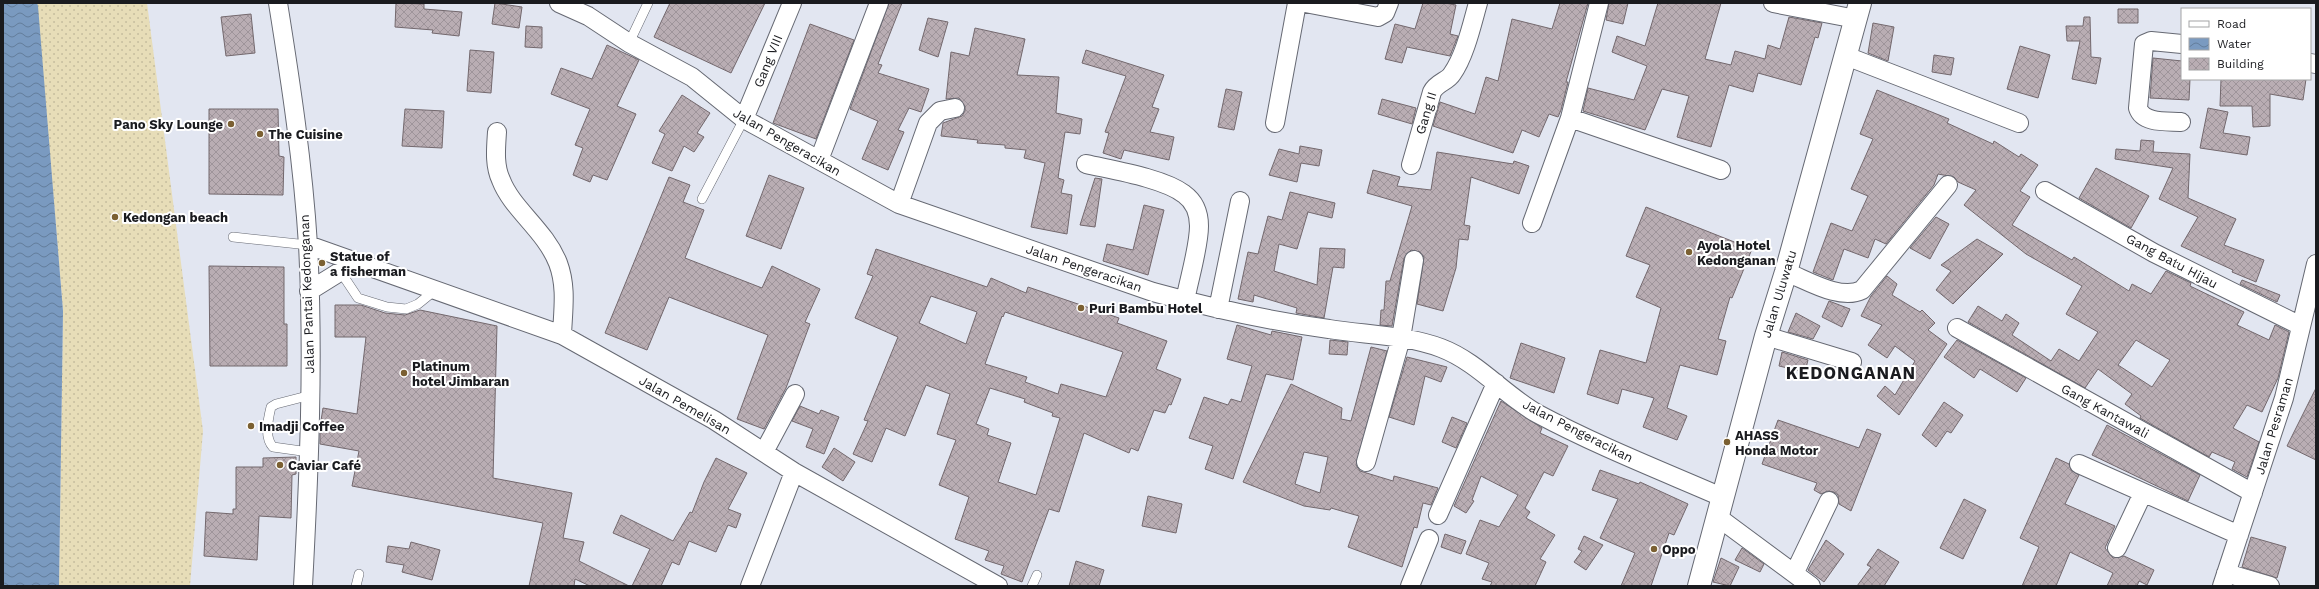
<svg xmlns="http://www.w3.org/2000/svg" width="2319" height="589" viewBox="0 0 2319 589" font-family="'Work Sans',sans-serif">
  <defs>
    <pattern id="sand-dots" width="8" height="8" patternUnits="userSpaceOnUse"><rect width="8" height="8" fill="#e7ddb8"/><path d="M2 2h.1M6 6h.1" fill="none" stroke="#c6bd9e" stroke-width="1.8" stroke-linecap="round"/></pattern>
    <pattern id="water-waves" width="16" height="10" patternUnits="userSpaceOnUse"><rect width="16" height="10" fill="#7a9ac0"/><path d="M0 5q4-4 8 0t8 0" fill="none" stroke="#637d9b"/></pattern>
    <pattern id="building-cross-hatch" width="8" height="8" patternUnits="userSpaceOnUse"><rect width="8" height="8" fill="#b9adb3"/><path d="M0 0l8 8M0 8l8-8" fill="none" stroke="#9e949a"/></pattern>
  </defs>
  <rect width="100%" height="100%" fill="#e2e6f1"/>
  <!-- sand -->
  <path fill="url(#sand-dots)" d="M37 3H147L203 431 190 586H59L63 311Z"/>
  <!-- water -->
  <path fill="url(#water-waves)" d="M3 3H37L38 6 63 311 59 586H3Z"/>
  <!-- building -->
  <path fill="url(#building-cross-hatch)" stroke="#73686d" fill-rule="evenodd" d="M396 3 424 4V9L462 12 459 36 432 33 433 30 395 27Z
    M495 3 522 7 519 28 492 24Z
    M670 3H765L731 73 654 37Z
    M889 3H902L878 64 882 65 878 73 929 89 921 112 909 108 898 130 904 132 888 170 862 159 878 121 850 109Z
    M1423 3H1445L1456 5 1450 34 1458 36 1450 56 1407 47 1402 63 1385 59 1395 24 1415 29Z
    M1560 3H1588L1566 82H1568L1561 110 1558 117 1549 114 1539 137 1522 130 1513 153 1433 126 1440 102 1475 114 1486 77 1498 81 1512 19 1552 29Z
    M1609 3H1628L1623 24 1606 20Z
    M1658 3H1721L1705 59 1731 65 1735 51 1765 59 1768 45 1780 49 1789 17 1822 23 1818 38 1815 37 1801 85 1758 73 1753 92 1729 85 1711 147 1677 137 1689 96 1662 89 1645 130 1583 111 1588 88 1634 100 1647 66 1612 52 1617 36 1645 46Z
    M2118 9H2138V23H2118Z
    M251 14 255 53 226 56 221 17Z
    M2084 17H2090L2091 57 2101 58 2096 84 2072 79 2080 41H2067L2066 26H2083Z
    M928 18 948 22 938 57 919 50Z
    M1873 23 1894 27 1888 61 1868 53Z
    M810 24 854 40 816 139 773 123Z
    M526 26 542 27V48L525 47Z
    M975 28 1025 39 1017 75 1059 77 1056 113 1082 119 1080 134 1065 132 1058 178 1064 180 1061 193 1072 195 1067 234 1031 227 1045 163 1024 158 1026 150 1005 148V145L977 143 978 140 941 136 943 123 962 116 965 111V106L959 98 946 99 951 52 969 56Z
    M607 45 639 60 617 106 636 114 607 180 593 175 590 182 573 175 583 148 575 145 590 109 551 94 561 68 592 79Z
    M2020 46 2050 55 2038 98 2007 89Z
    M470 50 494 52 491 93 467 91Z
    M1086 50 1164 75 1152 107 1159 109 1150 132 1174 137 1169 160 1124 150 1121 159 1103 153 1109 133 1105 132 1126 76 1082 63Z
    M1934 55 1954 58 1951 75 1932 72Z
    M2153 58 2182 61V79H2190L2189 100 2150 98Z
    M2221 79H2306L2303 100 2270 94V126L2253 127 2252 106H2220Z
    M1226 89 1242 92 1234 130 1218 127Z
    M1877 90 1949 119 1947 123 1993 144 1994 141 2019 157 2021 154 2038 165 2020 191 2030 197 2012 225 2072 260 2074 257 2129 291 2132 284 2151 294 2166 271 2191 283 2190 286 2244 312 2237 325 2269 340 2275 325 2289 332 2278 378 2262 412 2247 405 2233 428 2259 442 2247 477 2232 469 2235 462 2212 452 2209 457 2140 418 2141 416 2125 404 2132 394 2098 369 2085 388 1968 322 1978 306 2002 321 2006 314 2019 323 2012 335 2051 361 2059 349 2079 361 2098 332 2066 314 2082 286 2026 254 1964 205 1976 190 1958 182 1954 177 1938 174 1934 185 1886 244 1875 239 1868 258 1844 249 1833 280 1813 272 1831 223 1852 231 1868 196 1851 189 1873 139 1860 134ZM2136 340 2170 360 2152 387 2118 365Z
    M682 95 710 113 697 133 704 137 694 152 684 146 672 171 652 163 665 134 659 131Z
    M1382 99 1416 108 1412 124 1378 114Z
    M2208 108 2228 112 2223 133 2250 137 2247 155 2200 148Z
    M209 109H278L279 156 284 157 283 195 209 194Z
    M405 109 444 111 442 148 402 146Z
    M2141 140 2154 141 2153 152 2190 154 2188 198 2236 219 2224 245 2264 260 2256 282 2232 272 2233 270 2181 246 2198 217 2159 199 2173 168 2115 159 2116 149 2140 151Z
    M1300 146 1322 150 1319 166 1301 163 1297 182 1269 175 1279 149 1299 154Z
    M1437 152 1513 164 1514 161 1529 166 1519 194 1471 177 1464 225 1470 226 1468 240 1459 239 1456 268 1443 311 1417 304 1424 257 1420 252 1411 250 1404 258 1392 326 1380 325 1381 310H1384L1386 281H1390L1412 206 1367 193 1373 170 1400 177 1397 186 1431 190Z
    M2096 168 2149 196 2131 228 2079 198Z
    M769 175 804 188 781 249 746 236Z
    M669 177 690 185 683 202 704 210 685 258 762 288 772 266 820 289 805 322 810 324 786 388 764 429 737 419 768 335 669 297 647 350 605 333Z
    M1095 178 1102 179 1095 227 1080 225Z
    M1290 192 1335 203 1332 218 1308 212 1297 249 1279 244 1274 271 1317 285 1320 248 1345 249 1344 268 1333 267 1324 318 1296 313 1297 308 1254 295 1253 302 1238 299 1248 252 1258 254 1268 216 1282 220Z
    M1144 205 1164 210 1148 275 1103 261 1107 244 1133 250Z
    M1646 207 1752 249 1732 298 1730 297 1718 339 1726 341 1717 375 1680 365 1667 408 1687 416 1677 440 1643 427 1654 398 1622 389 1618 404 1587 394 1600 350 1646 363 1661 308 1636 297 1650 265 1626 256Z
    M1936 217 1949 224 1930 259 1910 248Z
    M1977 239 2003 254 1953 304 1936 290 1951 271 1941 265Z
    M876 249 987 287 991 278 1026 293 1028 287 1119 318 1117 323 1167 341 1156 369 1181 379 1171 405 1169 404 1165 413 1154 410 1138 451 1131 448 1129 453 1084 433 1059 512 1049 509 1022 582 1001 574 1004 566 985 560 989 551 955 539 969 497 939 485 956 440 937 434 950 394 926 385 905 436 886 428 872 462 853 454 868 421 864 420 898 337 855 318 873 276 867 274ZM931 296 977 312 966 344 919 323ZM1005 312 1123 352 1106 397 1061 384 1058 394 1025 382 1027 377 985 364 1002 316 1003 317ZM990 388 1025 399 1024 402 1053 413 1052 416 1060 418 1036 495 998 482 1011 443 987 435 989 429 976 424Z
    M209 266 284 267V324H287V366H210Z
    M1887 276 1897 284 1892 295 1920 312 1922 310 1935 323 1928 330 1947 344 1899 415 1877 396 1885 386 1895 395 1915 361 1895 346 1887 358 1868 345 1882 325 1861 316 1871 296Z
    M2242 280 2280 295 2277 302 2240 284Z
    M1829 301 1850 309 1842 327 1822 317Z
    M335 305H361L385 313 405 315 420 310 497 326 493 478 572 493 563 538 584 542 579 561 629 586H590L575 579 574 586H529L543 523 352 486 359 451 320 444V427L323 408 357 414 366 337H335Z
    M1796 313 1820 326 1813 339 1788 332Z
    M1237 325 1271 335 1272 331 1302 337 1293 380 1266 374 1233 479 1205 469 1213 446 1189 438 1204 397 1228 405 1231 399 1241 402 1252 366 1227 359Z
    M1330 340 1348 342 1347 355 1329 354Z
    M1957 340 2026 378 2017 392 1980 369 1974 378 1944 357Z
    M1521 343 1565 358 1554 393 1510 378Z
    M1371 347 1387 351 1356 465 1360 471 1393 481 1394 476 1438 488 1431 505 1423 503 1417 528 1414 527 1402 567 1348 547 1359 516 1331 508 1330 510 1304 506 1243 482 1291 384 1342 408 1341 419 1351 421ZM1304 452 1328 457 1320 493 1295 484Z
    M1782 352 1808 360 1805 372 1779 366Z
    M1407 357 1447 367 1441 382 1425 376 1414 425 1389 417Z
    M2316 388V460L2287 446Z
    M1501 401 1542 428 1540 433 1568 446 1553 476 1544 472 1525 508 1530 512 1526 518 1555 535 1540 559 1546 562 1535 586H1490L1492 582 1482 579 1489 563 1466 554 1480 520 1499 527 1518 495 1481 476 1472 500 1474 501 1466 513 1454 506Z
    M1944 402 1963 415 1951 433 1947 431 1936 447 1922 435Z
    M800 406 819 414 821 410 839 417 824 454 806 447 813 429 792 421Z
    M1452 417 1467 423 1456 448 1442 442Z
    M1778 420 1859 448 1867 429 1881 434 1851 511 1839 504 1838 495 1834 492 1828 491 1821 494 1814 490 1817 483 1762 464Z
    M2107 425 2200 475 2188 501 2092 455Z
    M834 448 855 462 843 481 822 467Z
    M296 457V474L292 475 291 518 259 516 257 560 204 556 206 512 233 514V509H236V467H263V458Z
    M716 458 747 473 728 509 741 514 736 528 728 525 716 552 689 541 679 565 672 562 661 586H632L650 549 613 533 621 515 673 541 690 512 692 513 704 482Z
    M2056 458 2069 464 2071 470 2079 475 2065 504 2115 526 2105 548 2113 558 2124 556 2154 570 2147 585 2139 581 2137 586H2107L2113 573 2070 552 2056 586H2022L2039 547 2020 538Z
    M1600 470 1639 484 1640 482 1688 504 1674 535 1669 533 1651 586H1621L1635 553 1600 538 1618 499 1592 490Z
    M1148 496 1182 504 1176 533 1142 526Z
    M1964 499 1986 510 1963 559 1940 548Z
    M1445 534 1466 541 1461 554 1441 547Z
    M1584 536 1603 545 1586 570 1574 562 1582 551 1578 549Z
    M2251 537 2286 547 2277 578 2242 567Z
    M1826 540 1844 554 1824 582 1808 570Z
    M411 542 440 550 432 580 402 572 404 565 386 562 388 546 409 549Z
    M1742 548 1764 564 1760 572 1735 560Z
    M1878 549 1899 562 1884 586H1857L1871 567 1867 565Z
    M1721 558 1739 567 1730 586 1713 582Z
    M1076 561 1104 570 1099 586H1069Z"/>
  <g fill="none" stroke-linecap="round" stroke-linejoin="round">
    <!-- service casing -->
    <g stroke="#666973" stroke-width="10">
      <path id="service" d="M629 43 648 3
        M702 199 744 119
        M233 237 308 245
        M340 271 358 298 387 307 406 309 418 304 434 291
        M309 452 273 447C264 438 268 419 271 407L276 404 311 395
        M356 586 359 574
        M1032 586 1037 575"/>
    </g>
    <!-- minor casing -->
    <g stroke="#666973" stroke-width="20">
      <path id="minor" d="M278 3C291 84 303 164 308 245 314 359 309 473 303 586
        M559 3 588 16 629 43 692 77 744 119 899 204 1153 292C1211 308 1270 321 1329 329 1366 335 1406 335 1441 348 1478 362 1504 395 1538 414 1598 446 1662 471 1724 498
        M1305 3 1378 17 1385 13 1389 3
        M1773 3 1856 19
        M1846 56 2019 123
        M2310 63 2316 64
        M1570 118 1721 170
        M744 119 792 3
        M2181 122C2168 121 2143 124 2138 108L2144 44 2151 41 2182 44
        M1275 123 1297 3
        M497 132C496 148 494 165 501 180 512 209 545 230 558 263 567 287 563 310 562 335
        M819 160 879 3
        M1086 164C1112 170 1163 178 1184 194 1195 202 1199 213 1199 226 1199 247 1189 279 1185 301
        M1411 165 1432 92C1437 82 1447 82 1452 74 1465 56 1472 24 1478 3
        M2045 191 2154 253 2301 326
        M899 204 928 123 940 111 955 108
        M1532 223 1570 118 1599 3
        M308 245 562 335 714 420 794 472 998 586
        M1786 272C1807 280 1840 301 1862 290L1948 185
        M309 291 354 263
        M1218 309 1240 201
        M1957 328 2253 493
        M1766 336 1852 362
        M764 452 795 394
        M1366 462 1401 338 1414 260
        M2079 464 2239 535
        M1438 515 1496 383
        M1719 518 1811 586
        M2117 548 2143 493
        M1795 572 1829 501
        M2226 573 2270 586
        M750 586 794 472
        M1410 586 1429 539
        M2222 586 2284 398 2316 264"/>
    </g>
    <!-- tertiary casing -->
    <g stroke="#666973" stroke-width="24">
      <path id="tertiary" d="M1699 586 1766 336 1786 272 1860 3"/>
    </g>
    <!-- service -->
    <use href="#service" stroke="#fff" stroke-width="9"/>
    <!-- minor -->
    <use href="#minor" stroke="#fff" stroke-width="18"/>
    <!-- tertiary -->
    <use href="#tertiary" stroke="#fff" stroke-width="22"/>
  </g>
  <!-- markers -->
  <g fill="#7b6032" stroke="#fff" stroke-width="1.5">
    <circle cx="231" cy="124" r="4"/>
    <circle cx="260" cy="134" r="4"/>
    <circle cx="115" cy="217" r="4"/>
    <circle cx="1689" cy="252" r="4"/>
    <circle cx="322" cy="263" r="4"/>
    <circle cx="1081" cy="308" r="4"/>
    <circle cx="404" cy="373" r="4"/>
    <circle cx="251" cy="426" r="4"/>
    <circle cx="1727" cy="442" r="4"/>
    <circle cx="280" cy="465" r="4"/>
    <circle cx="1654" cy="549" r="4"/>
  </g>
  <g text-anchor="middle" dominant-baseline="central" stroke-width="4" stroke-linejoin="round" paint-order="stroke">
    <!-- street labels -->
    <g font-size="13" fill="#1a1b1f" stroke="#fff">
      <text transform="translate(768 61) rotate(-68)">Gang VIII</text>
      <text transform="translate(1426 113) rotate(-73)">Gang II</text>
      <text transform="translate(787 142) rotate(30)">Jalan Pengeracikan</text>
      <text transform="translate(2172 261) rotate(28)">Gang Batu Hijau</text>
      <text transform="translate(1084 268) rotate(19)">Jalan Pengeracikan</text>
      <text transform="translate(307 294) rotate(-92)">Jalan Pantai Kedonganan</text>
      <text transform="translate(1779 294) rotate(-73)">Jalan Uluwatu</text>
      <text transform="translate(685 405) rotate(30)">Jalan Pemelisan</text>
      <text transform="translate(2105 411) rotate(29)">Gang Kantawali</text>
      <text transform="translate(2274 426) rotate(-73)">Jalan Pesraman</text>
      <text transform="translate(1578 431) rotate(27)">Jalan Pengeracikan</text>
    </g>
    <!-- poi labels -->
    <g font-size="13" font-weight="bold" fill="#1a1b1f" stroke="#fff" text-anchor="start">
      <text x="223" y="124" text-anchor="end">Pano Sky Lounge</text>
      <text x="268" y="134">The Cuisine</text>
      <text x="123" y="217">Kedongan beach</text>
      <text x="1697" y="245">Ayola Hotel<tspan x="1697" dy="15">Kedonganan</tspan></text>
      <text x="330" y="256">Statue of<tspan x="330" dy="15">a fisherman</tspan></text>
      <text x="1089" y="308">Puri Bambu Hotel</text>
      <text x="412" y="366">Platinum<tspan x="412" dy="15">hotel Jimbaran</tspan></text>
      <text x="259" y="426">Imadji Coffee</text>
      <text x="1735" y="435">AHASS<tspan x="1735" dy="15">Honda Motor</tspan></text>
      <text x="288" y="465">Caviar Café</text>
      <text x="1662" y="549">Oppo</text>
    </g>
    <!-- district labels -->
    <g font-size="17" font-weight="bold" letter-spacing="1" fill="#1a1b1f" stroke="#fff">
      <text x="1851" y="373">KEDONGANAN</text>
    </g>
  </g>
  <!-- border -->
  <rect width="2319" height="589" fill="none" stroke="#1a1b1f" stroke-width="8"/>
  <!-- legend -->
  <rect x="2181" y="8" width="130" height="72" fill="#ffffff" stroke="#a3a4a5"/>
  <rect x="2189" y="21" width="20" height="6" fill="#ffffff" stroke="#a3a4a5"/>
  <text x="2217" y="28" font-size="12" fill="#1a1b1f">Road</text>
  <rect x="2189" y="38" width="20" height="12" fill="url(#water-waves)" stroke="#a3a4a5"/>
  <text x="2217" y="48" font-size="12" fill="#1a1b1f">Water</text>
  <rect x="2189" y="58" width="20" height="12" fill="url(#building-cross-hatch)" stroke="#a3a4a5"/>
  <text x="2217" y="68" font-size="12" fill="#1a1b1f">Building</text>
</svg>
